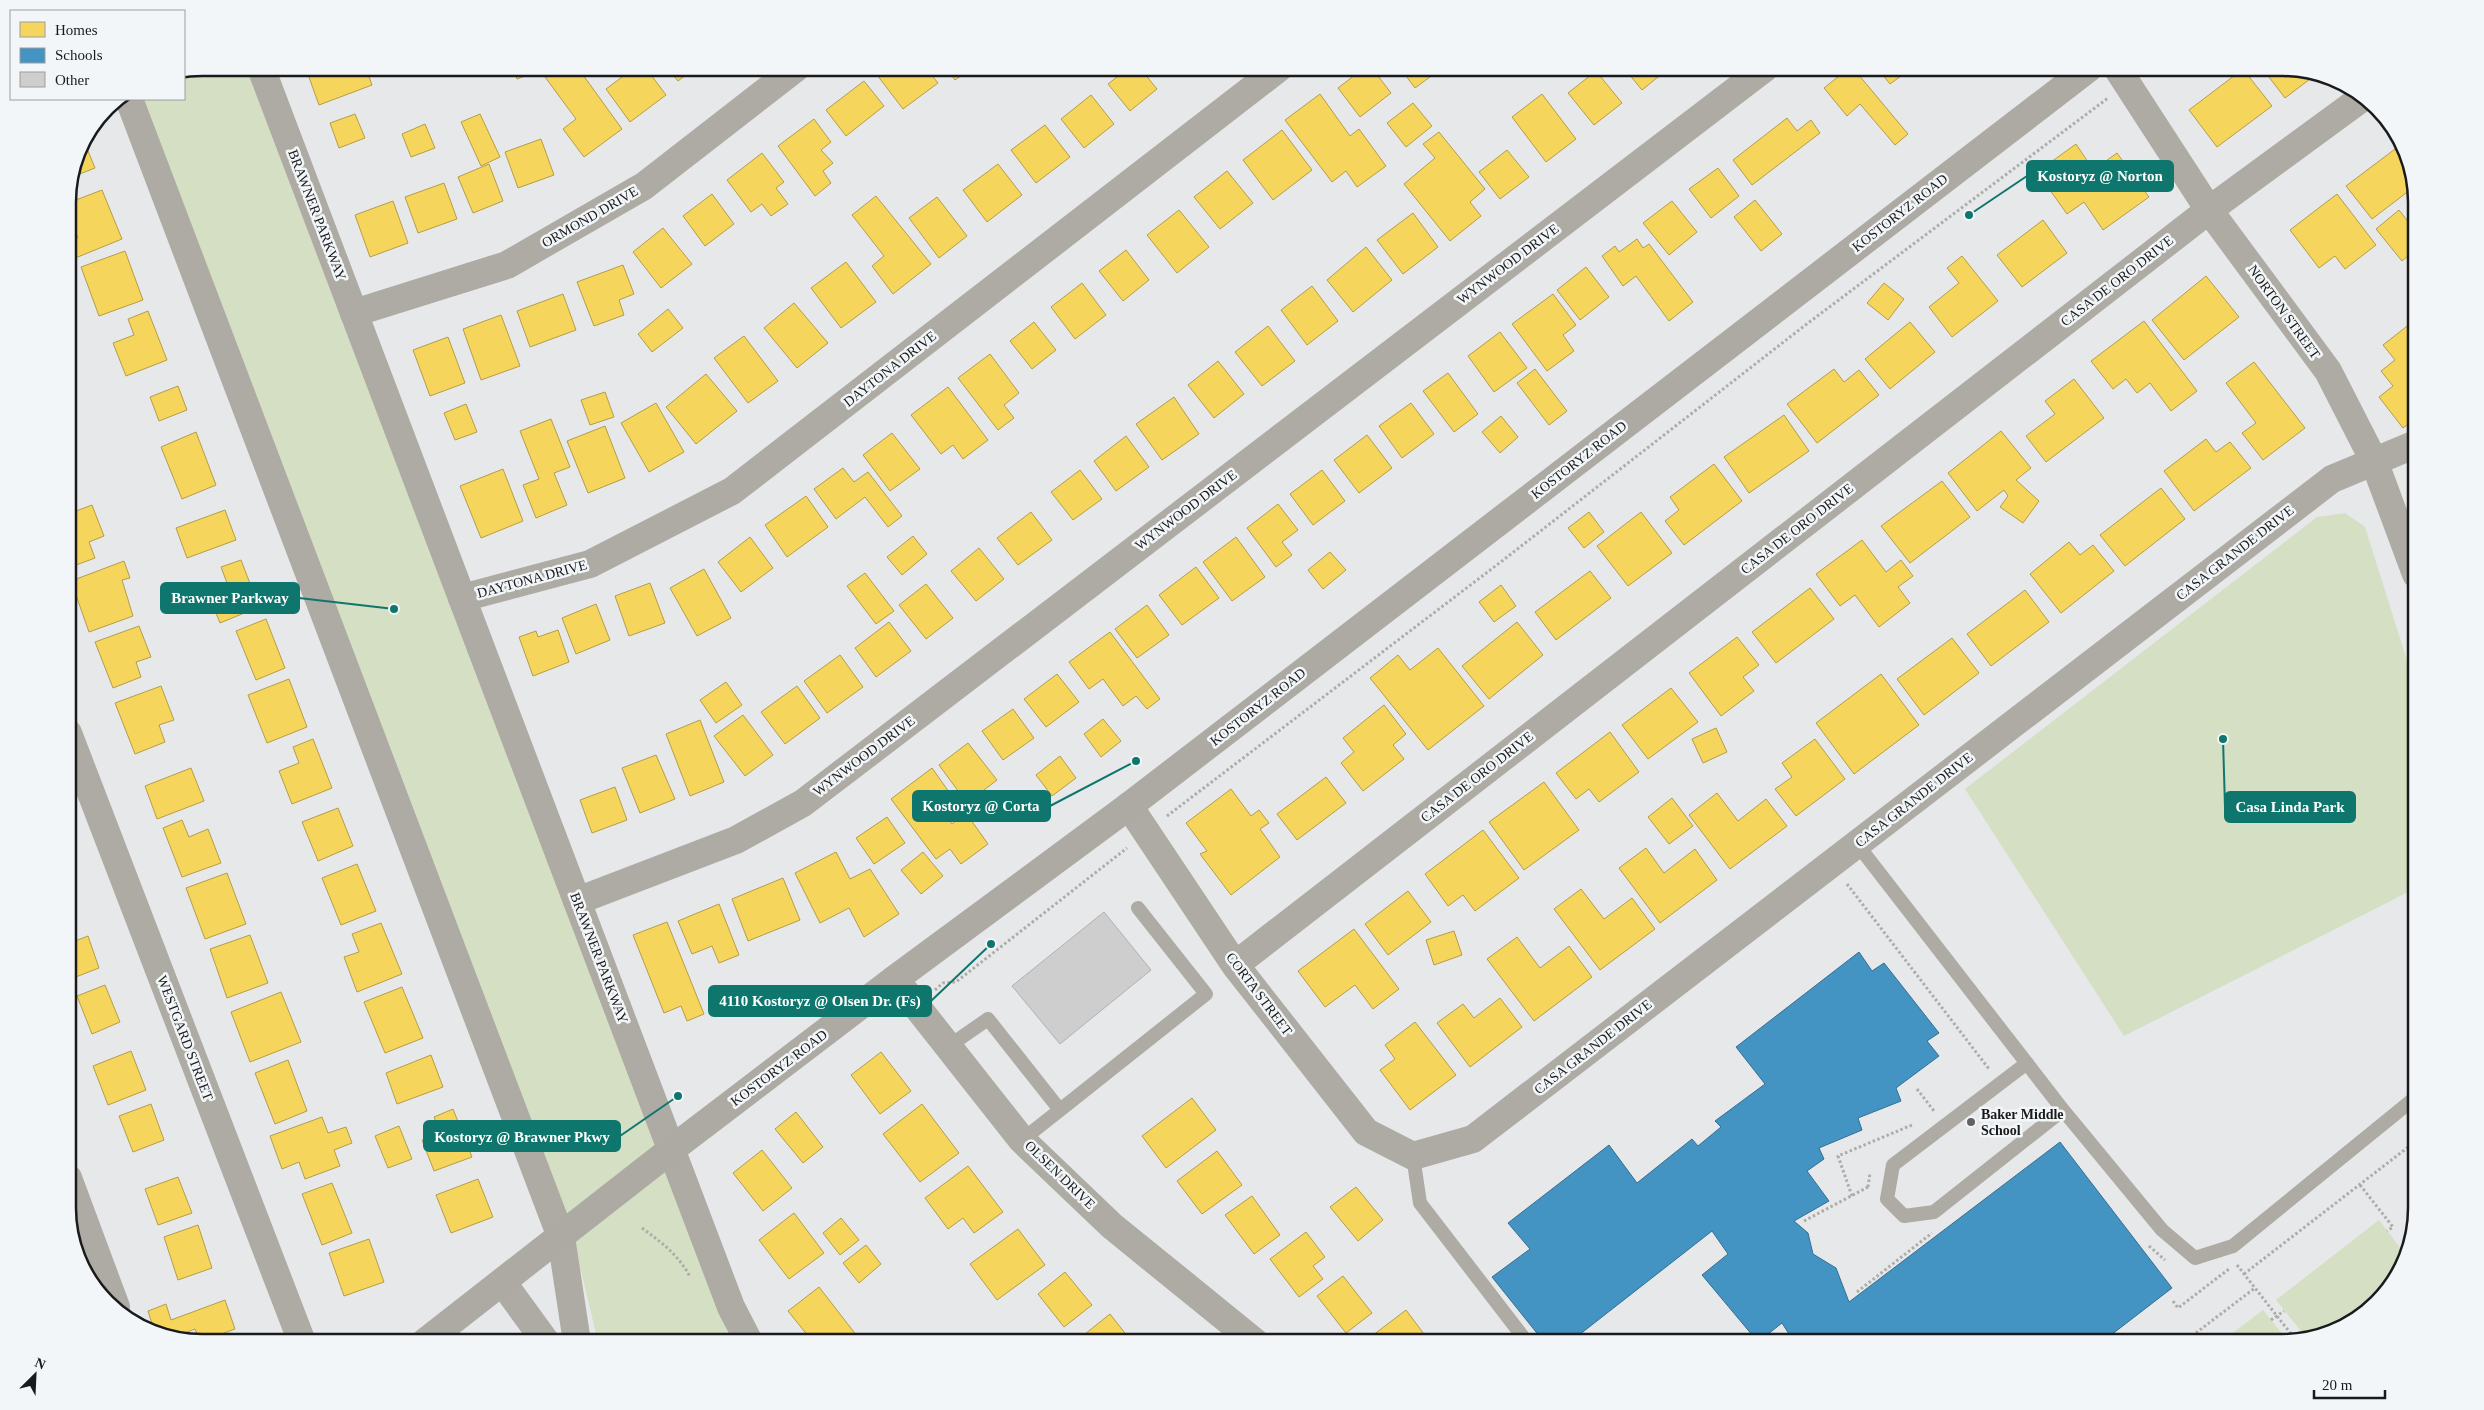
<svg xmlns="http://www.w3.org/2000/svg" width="2484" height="1410" viewBox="0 0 2484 1410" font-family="'Times New Roman',serif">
  <rect width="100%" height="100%" fill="#e7e8ea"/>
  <!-- green -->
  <path fill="#d5dfc3" d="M202 68H246L731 1342H598L582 1275 555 1185 143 99H184V71Z
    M2345 513 2365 527 2416 689V888L2124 1036 1965 789 2317 517Z
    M2379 1220 2404 1253 2399 1275 2349 1324 2305 1336 2276 1300Z
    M2263 1310 2288 1341 2221 1342Z"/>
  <!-- homes -->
  <path fill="#f6d55c" stroke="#b49d48" d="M284 68H345L348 74 366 68 372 85 319 105 306 69 288 76Z
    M513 68H540L541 70 517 79Z
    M558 68H578L622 129 584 157 563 129 576 119 545 77Z
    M634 68H646L666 95 630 122 606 89Z
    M667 68H695L678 81Z
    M878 68H926L938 83 903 109 874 71Z
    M946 68H972L955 80Z
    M1117 68H1140L1157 89 1130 111 1108 84 1122 73Z
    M1172 68H1186L1177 75Z
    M1364 68H1372L1391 93 1360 117 1338 88Z
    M1400 68H1442L1415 88Z
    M1624 68H1669L1642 90Z
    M1849 68H1853L1908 134 1895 145 1860 104 1847 116 1824 88Z
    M1877 68H1912L1890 84Z
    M2262 68H2282L2314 76 2285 98Z
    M2243 69 2272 106 2217 147 2189 110Z
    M1596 71 1622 103 1594 125 1568 93Z
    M864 81 884 106 846 136 826 110Z
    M1320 94 1350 136 1359 129 1386 166 1357 187 1346 171 1332 182 1285 120Z
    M1542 94 1576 139 1546 162 1512 117Z
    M1091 95 1114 124 1084 148 1061 119Z
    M1413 103 1432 126 1406 147 1387 123Z
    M355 114 365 138 339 148 330 123Z
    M480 114 500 157 481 166 461 122Z
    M1787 118 1797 131 1811 120 1820 133 1752 185 1733 160Z
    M814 119 831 142 821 150 833 163 823 171 831 183 815 196 778 146Z
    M425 124 435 148 411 157 402 134Z
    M1045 125 1070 157 1036 183 1011 150Z
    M1282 130 1312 170 1273 200 1243 160Z
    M1439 132 1485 189 1470 202 1481 216 1450 241 1404 184 1435 158 1423 144Z
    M541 139 554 175 518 188 505 152Z
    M84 141 95 168 72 177 78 150Z
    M2076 144 2088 162 2096 168 2117 153 2149 197 2103 230 2084 202 2067 214 2037 172Z
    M2395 149 2406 163 2414 187 2372 219 2346 186Z
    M1507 150 1529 177 1500 199 1479 172Z
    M762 153 784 182 776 188 788 204 771 216 762 204 751 212 727 180Z
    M489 164 503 201 473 213 458 177Z
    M998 164 1022 195 987 222 963 190Z
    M1718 168 1739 196 1711 218 1689 189Z
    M1227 171 1253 203 1220 229 1194 197Z
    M444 183 457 219 418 233 405 197Z
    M102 190 122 239 68 261V242L78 238 68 213V203Z
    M712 194 734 224 705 246 683 216Z
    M2337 194 2376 245 2345 269 2335 256 2319 268 2290 230Z
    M876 196 931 264 893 294 872 266 884 256 852 215Z
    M937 197 967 236 939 258 909 218Z
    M1755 200 1782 234 1761 251 1734 217Z
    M393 201 408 243 370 257 355 215Z
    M1672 201 1697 232 1669 255 1643 223Z
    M1179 210 1209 247 1177 273 1147 235Z
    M2399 210 2416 232V249L2402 261 2376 229Z
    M1413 213 1438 247 1403 274 1377 240Z
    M2043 220 2067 253 2022 287 1997 255Z
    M663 228 692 264 661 288 633 252Z
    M1637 239 1643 248 1649 244 1693 302 1669 321 1636 276 1623 286 1602 256 1615 246 1619 252Z
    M1366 247 1392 280 1353 312 1327 280Z
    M1126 250 1149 280 1123 301 1099 271Z
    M125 251 143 300 99 316 81 267Z
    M1962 256 1998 301 1952 337 1929 307 1959 283 1947 268Z
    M846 262 876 302 841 328 811 288Z
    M623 265 634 294 619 300 624 315 594 326 577 282Z
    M1586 267 1609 297 1580 320 1557 290Z
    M2206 276 2239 317 2184 360 2152 320Z
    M1082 283 1106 315 1075 339 1051 307Z
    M1884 283 1904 299 1888 320 1867 303Z
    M1312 286 1338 321 1307 345 1281 310Z
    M563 294 576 330 530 347 517 311Z
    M1553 294 1576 325 1563 335 1574 351 1547 371 1512 324Z
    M794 303 828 343 797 368 764 328Z
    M668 309 683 328 652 352 638 334Z
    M148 311 167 360 126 376 113 343 134 335 128 319Z
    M501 315 520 366 481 380 463 329Z
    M2144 321 2197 391 2171 411 2150 383 2137 393 2126 379 2113 389 2091 361Z
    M1034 322 1056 350 1032 369 1010 341Z
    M1910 322 1935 352 1890 389 1865 359Z
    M2411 323 2416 330V418L2403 428 2379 397 2393 386 2381 371 2395 360 2383 345Z
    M1268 326 1295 361 1262 386 1235 352Z
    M1500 332 1527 368 1494 392 1468 356Z
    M744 336 778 381 748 403 714 358Z
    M448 337 465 383 430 396 413 350Z
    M990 354 1019 393 1004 405 1014 418 998 430 958 378Z
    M1218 361 1244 394 1214 418 1188 385Z
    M2254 362 2305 428 2263 460 2242 433 2256 423 2226 383Z
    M1535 369 1567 411 1549 425 1517 383Z
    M1834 369 1844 382 1859 370 1879 395 1817 443 1787 404Z
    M1448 373 1478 414 1454 432 1423 391Z
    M706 374 737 411 696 444 666 407Z
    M2074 379 2104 418 2046 462 2026 436 2055 414 2045 401Z
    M178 386 187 410 159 421 150 397Z
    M948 387 988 440 963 459 953 445 941 454 911 415Z
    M605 392 614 417 590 425 581 400Z
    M1174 397 1199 434 1162 460 1136 424Z
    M656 403 684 452 649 472 621 423Z
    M1411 403 1434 434 1402 458 1379 426Z
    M466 404 477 432 455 440 444 413Z
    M1784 415 1809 451 1749 493 1724 457Z
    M1501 416 1518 437 1500 453 1482 432Z
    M551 419 570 467 554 473 567 505 536 518 523 485 539 479 520 431Z
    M605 426 625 478 588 493 567 441Z
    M2001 431 2031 468 2016 480 2039 501 2023 523 2000 507 2008 496 2004 490 1977 511 1948 473Z
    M196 432 216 485 182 499 161 447Z
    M892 433 920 469 890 491 863 455Z
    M1367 435 1392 468 1359 493 1334 460Z
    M1126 436 1149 467 1116 491 1094 461Z
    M2206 439 2216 452 2230 442 2251 468 2194 511 2164 471Z
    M68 460 74 476 68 478Z
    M1714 464 1742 501 1684 545 1665 521 1679 510 1670 497Z
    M843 468 854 482 868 472 902 516 888 527 865 497 836 519 814 489Z
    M503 469 523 521 481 538 460 486Z
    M1080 470 1102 499 1073 520 1051 492Z
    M1322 470 1345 501 1313 525 1290 494Z
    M1942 481 1970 517 1910 563 1881 526Z
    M2161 488 2185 519 2125 566 2100 535Z
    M806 496 828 527 787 557 765 525Z
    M1278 504 1298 530 1282 542 1292 555 1276 567 1247 528Z
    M92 505 104 536 89 542 95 558 68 568V514Z
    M225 510 236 540 187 558 176 528Z
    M1031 512 1052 540 1018 565 997 538Z
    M1589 512 1604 532 1584 548 1568 528Z
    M1641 512 1672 553 1628 586 1597 546Z
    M913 536 927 554 902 575 887 557Z
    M750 537 773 568 741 592 718 562Z
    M1236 537 1265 577 1232 601 1203 562Z
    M1862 540 1886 572 1901 560 1913 576 1898 587 1910 603 1879 627 1855 595 1840 606 1816 574Z
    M2069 542 2080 555 2093 545 2114 571 2061 613 2030 574Z
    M979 548 1004 579 976 601 951 571Z
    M1330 552 1346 570 1323 589 1308 570Z
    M241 560 259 607 220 623 207 591 227 583 221 567Z
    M124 561 130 578 122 580 133 616 89 632 71 581Z
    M1196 567 1219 598 1182 625 1159 595Z
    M704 569 731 618 697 636 670 588Z
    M1590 571 1611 598 1556 640 1535 612Z
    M865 573 894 611 876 624 847 586Z
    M650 583 665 623 629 636 615 596Z
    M926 584 953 618 926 639 899 605Z
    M1501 585 1516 606 1494 622 1479 602Z
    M1810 588 1834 619 1776 663 1752 632Z
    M2025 590 2049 622 1991 666 1967 634Z
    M596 604 610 640 576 654 562 618Z
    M1147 605 1169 635 1137 658 1115 629Z
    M266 619 285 668 256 680 236 631Z
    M889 622 911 651 876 677 855 648Z
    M1517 622 1543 655 1489 699 1462 666Z
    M139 626 151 657 136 662 141 677 113 688 95 642Z
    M558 630 569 662 533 676 519 637 536 631 538 637Z
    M1110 632 1160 699 1147 709 1136 696 1123 706 1103 679 1089 689 1069 662Z
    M1737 637 1759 665 1743 677 1754 691 1721 716 1689 673Z
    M1952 638 1979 673 1924 715 1897 679Z
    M1438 648 1484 706 1428 750 1370 678 1398 655 1410 670Z
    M840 655 863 687 827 713 804 681Z
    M1057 674 1079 702 1046 727 1024 699Z
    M1881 674 1919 725 1854 774 1816 723Z
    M289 679 307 727 267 743 248 695Z
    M726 682 742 705 716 723 700 700Z
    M161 686 174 720 159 725 165 742 135 754 115 703Z
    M797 686 820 718 785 744 761 712Z
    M1671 688 1698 722 1648 759 1622 725Z
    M1384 705 1406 734 1393 745 1404 759 1363 791 1341 763 1354 752 1343 738Z
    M1013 709 1034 738 1003 760 982 731Z
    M743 715 773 755 745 776 714 736Z
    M1103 719 1121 741 1101 757 1084 734Z
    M700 720 724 782 690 796 666 734Z
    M1716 728 1727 752 1703 763 1692 739Z
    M1610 732 1639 772 1599 802 1589 789 1576 799 1556 773Z
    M313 739 332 788 292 804 279 771 299 763 293 747Z
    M1815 739 1845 779 1796 816 1775 789 1792 777 1782 763Z
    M968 743 997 780 967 803 939 765Z
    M656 755 675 799 640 813 622 768Z
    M1060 756 1076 778 1052 796 1036 775Z
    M191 768 204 801 157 819 145 786Z
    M932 768 954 799 941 809 952 824 966 813 988 844 961 864 950 849 936 859 891 799Z
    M1326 777 1346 803 1297 840 1277 814Z
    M1544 782 1579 830 1524 870 1489 822Z
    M615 787 627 820 592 833 580 800Z
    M1231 789 1251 816 1259 810 1269 823 1260 829 1280 857 1231 895 1200 854 1207 851 1186 823Z
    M1717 793 1738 821 1766 799 1787 826 1730 869 1689 815Z
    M1672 798 1693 826 1669 844 1648 817Z
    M338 808 353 846 318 861 302 822Z
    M887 817 905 843 874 864 856 838Z
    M182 820 189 837 208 829 221 863 182 877 163 828Z
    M1483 830 1519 878 1475 911 1463 895 1448 906 1425 874Z
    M1646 848 1664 873 1695 849 1717 880 1660 923 1619 868Z
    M836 852 850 879 870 869 899 914 864 937 849 908 820 923 795 873Z
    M923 852 943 876 921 894 901 870Z
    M357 864 376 911 341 925 322 878Z
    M227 873 246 924 205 939 186 888Z
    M783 878 800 920 748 941 732 899Z
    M68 886 76 906 68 909Z
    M1581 889 1604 919 1632 898 1655 929 1600 970 1554 909Z
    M1408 891 1431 922 1388 955 1365 924Z
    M719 904 739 955 719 963 712 946 692 954 678 921Z
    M667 922 704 1014 687 1021 681 1006 664 1013 633 935Z
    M381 923 402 974 357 992 344 957 359 952 352 934Z
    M1354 929 1399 989 1373 1009 1355 985 1325 1007 1298 971Z
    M1454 931 1462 955 1434 965 1426 940Z
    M250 935 268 983 227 998 210 949Z
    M88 936 99 968 68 980V937L70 943Z
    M1517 937 1540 968 1569 946 1592 977 1534 1021 1487 959Z
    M105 985 120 1022 92 1034 77 996Z
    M402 987 423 1038 385 1053 364 1002Z
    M281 992 301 1042 250 1062 231 1012Z
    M1500 998 1522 1027 1470 1067 1437 1023 1463 1004 1474 1018Z
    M1415 1022 1456 1075 1410 1110 1380 1070 1395 1059 1385 1045Z
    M131 1051 146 1090 108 1105 93 1066Z
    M881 1052 911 1091 880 1114 851 1075Z
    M431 1055 443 1087 397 1104 386 1073Z
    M288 1060 307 1111 275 1124 255 1073Z
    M1192 1098 1216 1130 1166 1168 1142 1136Z
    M151 1104 164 1140 133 1152 119 1116Z
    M922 1104 959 1153 920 1182 883 1134Z
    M453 1109 472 1157 434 1171 422 1140 440 1132 434 1117Z
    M796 1112 823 1147 803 1163 775 1129Z
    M322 1117 328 1133 346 1127 352 1143 334 1150 340 1166 305 1179 299 1162 282 1169 270 1136Z
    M399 1126 412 1159 388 1168 375 1136Z
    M762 1150 792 1188 763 1211 733 1173Z
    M1217 1151 1242 1185 1202 1214 1177 1181Z
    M968 1166 1003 1212 974 1233 963 1218 948 1229 925 1198Z
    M178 1177 192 1213 158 1225 145 1189Z
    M478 1179 493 1217 451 1233 436 1195Z
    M332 1183 352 1233 322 1245 302 1194Z
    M1356 1187 1383 1220 1358 1241 1330 1207Z
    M1252 1196 1280 1235 1254 1254 1225 1215Z
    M794 1213 824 1253 789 1279 759 1240Z
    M841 1218 859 1240 840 1255 823 1233Z
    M198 1225 212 1268 178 1280 164 1237Z
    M1018 1229 1045 1265 997 1300 970 1264Z
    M1306 1232 1325 1257 1313 1266 1323 1279 1299 1297 1270 1259Z
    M369 1239 384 1282 344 1296 329 1253Z
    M866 1245 881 1264 859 1283 843 1263Z
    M1065 1272 1092 1305 1064 1327 1038 1294Z
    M1343 1276 1372 1313 1346 1333 1317 1296Z
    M819 1287 857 1336 849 1342H813L788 1311Z
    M225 1300 235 1329 200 1342 195 1329 177 1336 154 1330 148 1311 166 1304 171 1320Z
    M1406 1310 1430 1342H1364Z
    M1110 1314 1132 1342H1092L1085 1334Z
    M876 1334 883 1342H865Z"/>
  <!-- schools -->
  <path fill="#4393c3" stroke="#366f91" d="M1859 952 1872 971 1884 963 1939 1033 1927 1041 1939 1056 1896 1088 1901 1101 1858 1118 1862 1130 1819 1148 1824 1159 1807 1171 1829 1201 1794 1221 1808 1233 1813 1254 1836 1268 1849 1302 2060 1142 2172 1288 2111 1335 2117 1342H1794L1782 1323 1758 1342 1702 1275 1728 1254 1712 1231 1570 1342H1544L1492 1277 1530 1249 1508 1223 1609 1145 1637 1183 1692 1139 1698 1146 1721 1127 1715 1121 1765 1084 1736 1047Z"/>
  <!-- building -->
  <path fill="#cececf" stroke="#b0b0b1" d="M1104 912 1151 970 1060 1044 1012 986Z"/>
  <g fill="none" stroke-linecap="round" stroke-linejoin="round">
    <!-- path -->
    <path stroke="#adaca9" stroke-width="3" stroke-dasharray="2.5 2.5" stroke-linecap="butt" d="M1167 816 1502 561 1808 323 2108 98
      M1847 884 1989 1069
      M935 990 943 983 956 982 1127 848
      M1917 1089 1934 1111
      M2360 1185 2393 1227 2387 1231
      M1868 1187 1870 1173
      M1852 1196 1838 1156 1912 1125
      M1804 1221 1868 1187
      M642 1228C661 1242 679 1255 690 1277
      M2149 1246 2165 1260
      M2237 1265 2295 1339
      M2244 1274 2416 1141
      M1857 1292 1932 1233
      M2173 1301 2178 1308 2229 1269
      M2271 1320 2284 1311
      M2184 1342 2255 1288"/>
    <!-- service -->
    <path stroke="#adaba3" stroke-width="14" d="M1857 844 2063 1110 2162 1230 2195 1258 2233 1246 2416 1097
      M949 1046 988 1019 1060 1110 1206 994 1138 908
      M2027 1063 1893 1165 1887 1199 1904 1216 1934 1212 2063 1110
      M1022 1140 1060 1110
      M1413 1156 1420 1203 1527 1342"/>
    <!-- minor -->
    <path stroke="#adaba3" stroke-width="28" d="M2117 68 2209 210 2328 371 2374 461 2416 574
      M354 313 507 265 644 186 796 68
      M462 598 590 564 732 491 1279 68
      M68 733 302 1342
      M1129 806 1235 965 1366 1132 1413 1156 1473 1139 2332 479 2416 444
      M577 901 736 840 803 803 1765 68
      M1235 965 2209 210 2362 98
      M895 979 1022 1140 1112 1226 1255 1342
      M68 1178 116 1307"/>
    <!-- tertiary -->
    <path stroke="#adaba3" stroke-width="28" d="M261 68 731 1307 749 1342
      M129 99 561 1237 577 1342
      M503 1283 546 1342"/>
    <!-- secondary -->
    <path stroke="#acaaa3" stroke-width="28" d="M425 1342 672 1149 895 979 1129 806 2089 68"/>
  </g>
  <!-- markers -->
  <circle fill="#616263" stroke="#f3f6f8" stroke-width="2" cx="1971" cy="1122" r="5"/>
  <g text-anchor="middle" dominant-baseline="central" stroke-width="5" stroke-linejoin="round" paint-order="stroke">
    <!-- street labels -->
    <g font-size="14" fill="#191a1b" stroke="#f3f6f8">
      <text transform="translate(1900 213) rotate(-38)">KOSTORYZ ROAD</text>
      <text transform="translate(317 215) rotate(69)">BRAWNER PARKWAY</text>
      <text transform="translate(590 217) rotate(-30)">ORMOND DRIVE</text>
      <text transform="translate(1508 264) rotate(-37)">WYNWOOD DRIVE</text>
      <text transform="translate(2117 281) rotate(-38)">CASA DE ORO DRIVE</text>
      <text transform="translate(2284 312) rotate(54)">NORTON STREET</text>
      <text transform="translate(890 369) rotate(-38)">DAYTONA DRIVE</text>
      <text transform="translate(1579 460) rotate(-38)">KOSTORYZ ROAD</text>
      <text transform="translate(1186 510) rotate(-37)">WYNWOOD DRIVE</text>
      <text transform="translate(1797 529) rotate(-38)">CASA DE ORO DRIVE</text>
      <text transform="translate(2235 553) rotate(-38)">CASA GRANDE DRIVE</text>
      <text transform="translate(532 579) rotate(-15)">DAYTONA DRIVE</text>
      <text transform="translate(1258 707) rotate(-38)">KOSTORYZ ROAD</text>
      <text transform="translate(864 756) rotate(-37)">WYNWOOD DRIVE</text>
      <text transform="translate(1477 777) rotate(-38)">CASA DE ORO DRIVE</text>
      <text transform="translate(1914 800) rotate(-38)">CASA GRANDE DRIVE</text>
      <text transform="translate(599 958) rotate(69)">BRAWNER PARKWAY</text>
      <text transform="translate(1259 994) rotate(53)">CORTA STREET</text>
      <text transform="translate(185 1038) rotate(69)">WESTGARD STREET</text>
      <text transform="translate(1593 1047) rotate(-38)">CASA GRANDE DRIVE</text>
      <text transform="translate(779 1068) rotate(-37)">KOSTORYZ ROAD</text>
      <text transform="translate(1060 1175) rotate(44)">OLSEN DRIVE</text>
    </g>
    <!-- poi labels -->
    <g font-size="14" font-weight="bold" fill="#191a1b" stroke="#f3f6f8" text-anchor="start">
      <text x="1981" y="1114">Baker Middle<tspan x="1981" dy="16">School</tspan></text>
    </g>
  </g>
  <!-- crop -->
  <path d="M0 0H2484V1410H0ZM202 76H2282A126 126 0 0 1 2408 202V1208A126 126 0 0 1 2282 1334H202A126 126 0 0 1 76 1208V202A126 126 0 0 1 202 76Z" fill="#f3f6f8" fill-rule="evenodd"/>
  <path fill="none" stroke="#191a1b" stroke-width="2.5" d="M202 76H2282A126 126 0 0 1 2408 202V1208A126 126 0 0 1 2282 1334H202A126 126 0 0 1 76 1208V202A126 126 0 0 1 202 76Z"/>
  <!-- callouts -->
  <path fill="none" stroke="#0f766e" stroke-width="2" d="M1969 215L2027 176M394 609L299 598M1136 761L1050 806M2223 739L2225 807M991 944L931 1001M678 1096L620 1136"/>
  <g fill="#0f766e" stroke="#f3f6f8" stroke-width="2">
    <circle cx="1969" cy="215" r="5"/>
    <circle cx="394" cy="609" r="5"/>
    <circle cx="1136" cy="761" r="5"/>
    <circle cx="2223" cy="739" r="5"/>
    <circle cx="991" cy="944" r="5"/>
    <circle cx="678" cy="1096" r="5"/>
  </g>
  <g fill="#0f766e" stroke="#0f766e" stroke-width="2">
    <rect x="2027" y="161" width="146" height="30" rx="5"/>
    <rect x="161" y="583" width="138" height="30" rx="5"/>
    <rect x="913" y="791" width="137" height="30" rx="5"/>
    <rect x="2225" y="792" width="130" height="30" rx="5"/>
    <rect x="709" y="986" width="222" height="30" rx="5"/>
    <rect x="424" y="1121" width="196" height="30" rx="5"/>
  </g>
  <g font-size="15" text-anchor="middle" font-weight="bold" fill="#fff">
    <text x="2100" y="181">Kostoryz @ Norton</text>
    <text x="230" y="603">Brawner Parkway</text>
    <text x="981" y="811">Kostoryz @ Corta</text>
    <text x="2290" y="812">Casa Linda Park</text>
    <text x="820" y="1006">4110 Kostoryz @ Olsen Dr. (Fs)</text>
    <text x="522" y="1142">Kostoryz @ Brawner Pkwy</text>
  </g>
  <!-- legend -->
  <rect x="10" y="10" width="175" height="90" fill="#f3f6f8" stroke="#9c9ea0"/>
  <rect x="20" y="22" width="25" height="15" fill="#f6d55c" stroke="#9c9ea0"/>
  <text x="55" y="35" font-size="15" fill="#191a1b">Homes</text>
  <rect x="20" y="48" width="25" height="15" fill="#4393c3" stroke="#9c9ea0"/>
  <text x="55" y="60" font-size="15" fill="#191a1b">Schools</text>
  <rect x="20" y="72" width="25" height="15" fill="#cececf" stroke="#9c9ea0"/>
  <text x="55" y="85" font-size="15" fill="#191a1b">Other</text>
  <!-- north arrow -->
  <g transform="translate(35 1375) rotate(24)" stroke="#f3f6f8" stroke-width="4" paint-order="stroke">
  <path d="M0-4L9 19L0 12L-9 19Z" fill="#191a1b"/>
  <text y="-8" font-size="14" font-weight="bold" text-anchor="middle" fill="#191a1b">N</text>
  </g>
  <!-- scale -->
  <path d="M2314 1390v8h71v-8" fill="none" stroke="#191a1b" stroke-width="2.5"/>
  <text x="2322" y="1390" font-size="15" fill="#191a1b" stroke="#f3f6f8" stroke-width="4" paint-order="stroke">20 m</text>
</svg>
